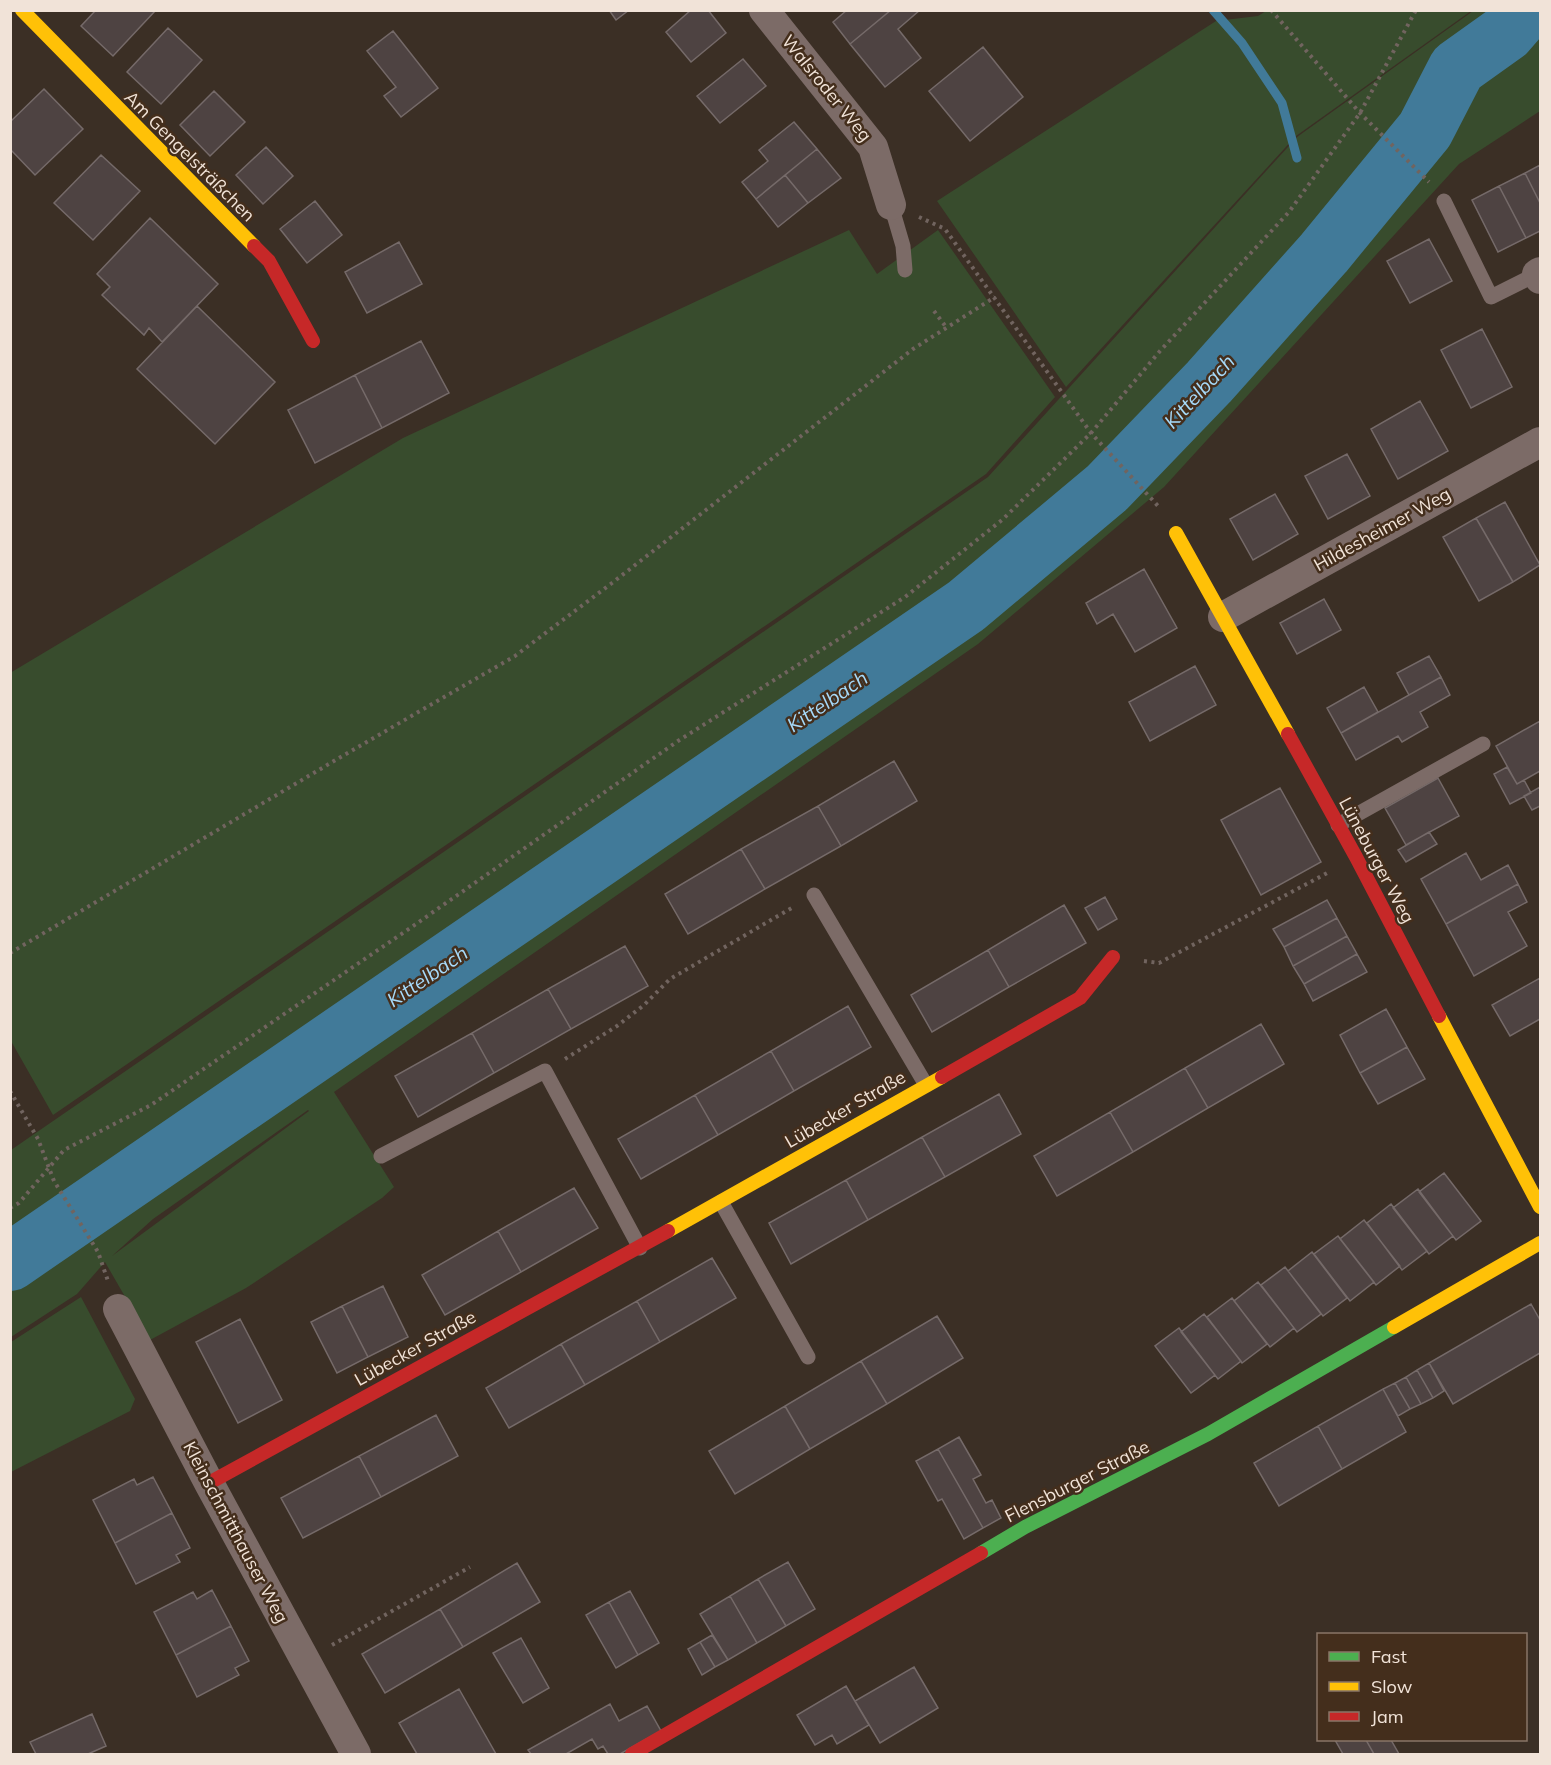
<svg xmlns="http://www.w3.org/2000/svg" width="1551" height="1765" viewBox="0 0 1551 1765" font-family="Mulish,sans-serif">
  <rect width="100%" height="100%" fill="#3b2f25"/>
  <!-- green -->
  <path fill="#384c2d" fill-rule="evenodd" d="M1266 11H1471L1296 136 1066 387 937 201 1216 21 1258 16Z
    M1473 11H1540V111L1459 164 1164 487 978 644 334 1092 394 1187 382 1198 246 1288 150 1340 105 1262 77 1294 11 1337V1150L988 477 1297 137ZM308 1110 309 1111 112 1256 153 1219Z
    M849 230 877 274 938 230 1055 397 986 474 53 1115 11 1041 10 673 403 438Z
    M81 1297 135 1399 130 1411 11 1472V1342Z"/>
  <g fill="none" stroke-linecap="round" stroke-linejoin="round">
    <!-- stream -->
    <path stroke="#417a99" stroke-width="9" d="M1213 10 1242 43 1282 103 1297 158
      M1315 228 1324 253"/>
    <!-- river -->
    <path stroke="#417a99" stroke-width="58" d="M10 1262 966 606 1107 488 1209 382 1324 253 1425 130 1457 68 1506 33 1526 10"/>
  </g>
  <!-- building -->
  <path fill="#4e4342" stroke="#756a69" stroke-width="1.5" d="M96 10H156L113 56 81 26Z
    M609 10H629L616 20Z
    M708 10 726 33 691 62 666 32 691 10Z
    M847 10H891L850 44 833 22Z
    M891 10H920L898 29 921 58 885 87 850 44Z
    M168 28 202 60 161 104 127 72Z
    M393 31 438 88 401 117 384 96 396 87 367 51Z
    M983 47 1023 97 970 141 929 91Z
    M743 59 766 86 720 123 697 96Z
    M44 89 83 129 35 175 10 149V122Z
    M214 91 245 122 210 156 180 125Z
    M794 122 817 149 756 199 742 182 768 161 759 150Z
    M266 147 293 176 263 204 236 175Z
    M817 149 841 178 808 203 785 175Z
    M101 155 140 191 93 240 54 203Z
    M1540 165V203L1525 173Z
    M1525 173 1540 203V231L1526 238 1499 186Z
    M785 175 808 203 778 227 756 199Z
    M1499 186 1526 238 1498 252 1472 200Z
    M315 201 342 235 307 263 280 229Z
    M150 218 218 284 162 342 149 328 144 335 102 295 110 287 97 274Z
    M1429 239 1452 281 1410 303 1387 261Z
    M399 242 422 284 367 313 345 272Z
    M197 306 275 382 215 444 137 369Z
    M1482 329 1512 387 1471 408 1441 350Z
    M421 341 449 393 382 428 355 375Z
    M355 375 382 428 315 463 288 410Z
    M1420 401 1448 451 1398 479 1371 429Z
    M1347 454 1370 496 1328 519 1305 476Z
    M1275 494 1298 534 1253 560 1230 519Z
    M1505 502 1540 565 1513 582 1476 518Z
    M1476 518 1513 582 1479 601 1443 537Z
    M1144 569 1177 628 1135 652 1113 614 1097 624 1086 603Z
    M1324 599 1341 630 1297 654 1280 623Z
    M1429 656 1441 677 1409 695 1397 673Z
    M1195 666 1216 705 1150 741 1129 702Z
    M1441 677 1450 695 1420 712 1428 727 1402 742 1398 736 1356 760 1341 733Z
    M1364 687 1378 712 1341 733 1327 708Z
    M1540 721V771L1517 784 1496 746Z
    M894 761 917 801 841 846 818 806Z
    M1507 767 1517 784 1524 780 1531 793 1510 804 1494 774Z
    M1438 778 1459 816 1406 845 1385 808Z
    M1540 787V806L1532 810 1524 796Z
    M1280 788 1321 862 1261 895 1221 820Z
    M818 806 841 846 765 889 741 849Z
    M1429 832 1437 844 1406 862 1398 850Z
    M741 849 765 889 688 934 665 894Z
    M1466 853 1481 880 1508 865 1518 884 1446 924 1421 879Z
    M1518 884 1527 902 1508 912 1527 946 1474 976 1446 924Z
    M1105 897 1117 919 1098 930 1085 908Z
    M1327 900 1337 918 1284 947 1273 929Z
    M1064 905 1086 943 1009 987 988 950Z
    M1337 918 1347 936 1293 966 1284 947Z
    M1347 936 1357 954 1304 984 1293 966Z
    M625 946 648 986 571 1029 548 989Z
    M988 950 1009 987 932 1032 911 995Z
    M1357 954 1367 972 1313 1001 1304 984Z
    M1540 978V1019L1510 1036 1492 1005Z
    M548 989 571 1029 494 1073 472 1033Z
    M848 1006 871 1047 794 1091 771 1051Z
    M1386 1009 1407 1047 1360 1073 1340 1035Z
    M1261 1024 1284 1064 1208 1108 1185 1068Z
    M472 1033 494 1073 418 1117 395 1076Z
    M1407 1047 1425 1079 1378 1104 1360 1073Z
    M771 1051 794 1091 718 1135 695 1095Z
    M1185 1068 1208 1108 1133 1152 1110 1112Z
    M999 1094 1021 1134 945 1177 922 1137Z
    M695 1095 718 1135 641 1179 618 1139Z
    M1110 1112 1133 1152 1057 1196 1034 1156Z
    M922 1137 945 1177 868 1220 846 1180Z
    M1444 1173 1481 1221 1456 1240 1419 1192Z
    M846 1180 868 1220 791 1264 769 1223Z
    M574 1188 598 1228 521 1272 498 1231Z
    M1418 1189 1453 1236 1429 1254 1393 1208Z
    M1391 1204 1427 1251 1402 1270 1367 1223Z
    M1364 1220 1400 1266 1376 1285 1340 1239Z
    M498 1231 521 1272 445 1315 422 1275Z
    M1338 1236 1374 1282 1350 1301 1314 1254Z
    M1312 1252 1347 1298 1323 1316 1288 1271Z
    M712 1258 736 1298 660 1342 637 1301Z
    M1285 1267 1321 1314 1297 1332 1261 1285Z
    M1258 1282 1294 1328 1270 1347 1234 1301Z
    M383 1286 408 1337 368 1357 342 1306Z
    M1232 1298 1267 1344 1242 1363 1207 1317Z
    M637 1301 660 1342 585 1385 561 1344Z
    M1531 1304 1540 1320V1353L1453 1404 1429 1363Z
    M342 1306 368 1357 337 1373 311 1322Z
    M1204 1314 1241 1361 1218 1379 1181 1332Z
    M937 1316 963 1358 887 1404 861 1361Z
    M240 1319 282 1400 238 1423 196 1342Z
    M1179 1328 1215 1375 1191 1393 1155 1346Z
    M561 1344 585 1385 509 1428 486 1388Z
    M861 1361 887 1404 810 1449 785 1406Z
    M1429 1363 1444 1391 1433 1398 1417 1370Z
    M1417 1370 1433 1398 1421 1404 1406 1377Z
    M1406 1377 1421 1404 1410 1409 1395 1383Z
    M1395 1383 1410 1409 1398 1416 1383 1389Z
    M1383 1389 1406 1432 1342 1469 1318 1426Z
    M785 1406 810 1449 735 1494 709 1451Z
    M436 1415 458 1456 381 1497 359 1456Z
    M1318 1426 1342 1469 1279 1506 1254 1463Z
    M959 1437 981 1475 973 1479 986 1503 992 1500 1001 1518 983 1528 938 1449Z
    M938 1449 983 1528 964 1539 942 1499 938 1501 916 1461Z
    M359 1456 381 1497 303 1538 281 1498Z
    M153 1477 172 1513 115 1543 93 1500 134 1479 137 1485Z
    M172 1513 190 1548 176 1555 180 1562 136 1584 115 1543Z
    M788 1562 815 1609 786 1626 758 1579Z
    M517 1563 540 1602 463 1647 440 1609Z
    M758 1579 786 1626 757 1643 730 1596Z
    M212 1590 231 1626 176 1655 154 1612 193 1592 197 1599Z
    M630 1591 659 1643 638 1655 609 1602Z
    M730 1596 757 1643 728 1660 700 1614Z
    M609 1602 638 1655 616 1668 586 1615Z
    M440 1609 463 1647 385 1693 362 1654Z
    M231 1626 249 1661 235 1668 239 1675 197 1697 176 1655Z
    M712 1635 728 1660 715 1667 700 1642Z
    M521 1638 549 1688 523 1703 493 1653Z
    M700 1642 715 1667 702 1675 688 1649Z
    M914 1667 938 1708 880 1743 855 1701Z
    M846 1686 869 1725 837 1744 832 1735 815 1745 797 1715Z
    M459 1689 496 1754H417L399 1723Z
    M610 1704 619 1721 647 1706 661 1731 620 1754H608L603 1746 598 1749 592 1739 566 1754H531L528 1750Z
    M92 1714 106 1746 88 1754H36L30 1742Z
    M1335 1740H1366L1374 1754H1343Z
    M1366 1740H1391L1399 1754H1374Z"/>
  <g fill="none" stroke-linecap="round" stroke-linejoin="round">
    <!-- path -->
    <path stroke="#71645f" stroke-width="4" stroke-dasharray="3 4.5" stroke-linecap="butt" d="M1271 10 1360 113 1429 182
      M919 217 945 229 1091 433 1159 507
      M934 311 946 327
      M10 953 339 758 515 656 612 583 913 349 995 297
      M1144 961 1159 963 1329 872
      M565 1059 617 1026 644 1005 670 979 795 906
      M10 1091 38 1139 54 1181 98 1252 108 1281
      M10 1208 19 1203 64 1150 151 1105 416 924 678 741 905 597 1002 520 1091 433 1160 351 1289 212 1360 113 1416 10
      M332 1645 470 1567"/>
    <!-- lane -->
    <path stroke="#7c6b67" stroke-width="15" d="M1444 201 1491 297 1537 274
      M891 205 903 246 905 270
      M1338 825 1483 744
      M814 895 926 1085
      M381 1156 545 1071 640 1248
      M721 1202 808 1357"/>
    <!-- street -->
    <path stroke="#7c6b67" stroke-width="30" d="M764 10 873 147 891 205
      M1540 272 1537 274 1540 279
      M1223 617 1540 442
      M118 1309 209 1483 356 1754"/>
    <!-- fast -->
    <path stroke="#4caf50" stroke-width="14" d="M981 1553 1025 1527 1208 1434 1394 1327"/>
    <!-- slow -->
    <path stroke="#ffc107" stroke-width="14" d="M22 10 254 246
      M1176 533 1288 734
      M1439 1016 1540 1207
      M668 1231 942 1077
      M1394 1327 1540 1243"/>
    <!-- jam -->
    <path stroke="#c62828" stroke-width="14" d="M254 246 269 261 313 341
      M1288 734 1356 857 1439 1016
      M942 1077 1080 998 1113 957
      M209 1483 668 1231
      M632 1754 981 1553"/>
  </g>
  <g text-anchor="middle" dominant-baseline="central" stroke-width="5" stroke-linejoin="round" paint-order="stroke">
    <!-- street labels -->
    <g font-size="18" fill="#f1e3d8" stroke="#442e1c">
      <text transform="translate(827 88) rotate(51)">Walsroder Weg</text>
      <text transform="translate(190 156) rotate(45)">Am Gengelsträßchen</text>
      <text transform="translate(1382 529) rotate(-29)">Hildesheimer Weg</text>
      <text transform="translate(1377 860) rotate(62)">Lüneburger Weg</text>
      <text transform="translate(845 1109) rotate(-30)">Lübecker Straße</text>
      <text transform="translate(415 1348) rotate(-29)">Lübecker Straße</text>
      <text transform="translate(1077 1481) rotate(-27)">Flensburger Straße</text>
      <text transform="translate(236 1532) rotate(62)">Kleinschmitthauser Weg</text>
    </g>
    <!-- water labels -->
    <g font-size="20" font-style="italic" fill="#a6dafa" stroke="#442e1c">
      <text transform="translate(1199 391) rotate(-47)">Kittelbach</text>
      <text transform="translate(827 701) rotate(-34)">Kittelbach</text>
      <text transform="translate(427 976) rotate(-34)">Kittelbach</text>
    </g>
  </g>
  <!-- border -->
  <rect width="1551" height="1765" fill="none" stroke="#f1e3d8" stroke-width="24"/>
  <!-- legend -->
  <rect x="1317" y="1633" width="210" height="108" fill="#442e1c" stroke="#897667" stroke-width="1.5"/>
  <rect x="1329" y="1652" width="30" height="9" fill="#4caf50" stroke="#897667" stroke-width="1.5"/>
  <text x="1371" y="1663" font-size="18" fill="#f1e3d8">Fast</text>
  <rect x="1329" y="1682" width="30" height="9" fill="#ffc107" stroke="#897667" stroke-width="1.5"/>
  <text x="1371" y="1693" font-size="18" fill="#f1e3d8">Slow</text>
  <rect x="1329" y="1712" width="30" height="9" fill="#c62828" stroke="#897667" stroke-width="1.5"/>
  <text x="1371" y="1723" font-size="18" fill="#f1e3d8">Jam</text>
</svg>
